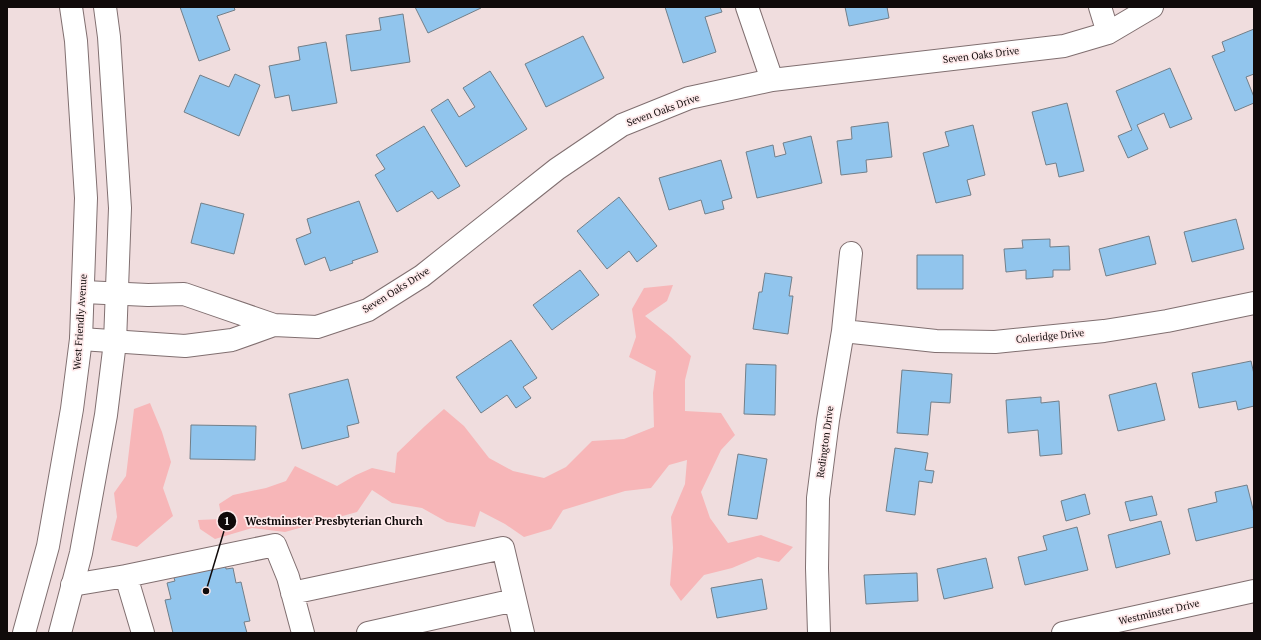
<svg xmlns="http://www.w3.org/2000/svg" width="1261" height="640" viewBox="0 0 1261 640" font-family="'PT Serif',serif">
  <rect width="100%" height="100%" fill="#f0ddde"/>
  <!-- green -->
  <path fill="#f7b6b8" d="M673 285 667 301 645 316 671 337 691 356 685 380V411L721 413 735 435 721 450 701 492 710 518 728 543 761 535 793 547 779 562 758 557 732 568 704 575 681 601 670 585 673 548 671 517 685 484 687 460 669 465 651 488 625 491 563 510 551 529 524 537 505 524 480 511 475 527 447 522 422 508 392 503 372 490 357 512 285 532 252 528 215 539 200 529 198 520 222 519 219 504 233 495 266 488 286 481 295 466 337 486 356 475 372 468 395 473 397 453 425 426 444 409 464 426 489 458 513 471 544 478 566 467 592 441 624 439 654 427 653 393 656 371 629 357 636 337 632 309 644 288Z
    M150 403 162 432 171 462 163 488 173 516 137 547 111 540 117 517 114 493 126 476 134 409Z"/>
  <!-- building -->
  <path fill="#91c5ed" stroke="#727f89" d="M180 7H234L235 10 217 16 230 50 199 61Z
    M415 7H480L481 8 428 33Z
    M665 7H720L722 12 705 17 716 52 683 63Z
    M845 7H887L889 18 849 26Z
    M403 14 410 62 351 71 346 35 381 30 379 18Z
    M1254 29V74L1246 77 1254 97V103L1235 111 1212 56 1225 51 1222 42Z
    M583 36 604 78 546 107 525 64Z
    M326 42 337 103 292 111 289 95 275 98 269 66 300 60 298 47Z
    M1170 68 1192 119 1170 128 1164 113 1137 125 1148 149 1128 158 1118 136 1132 130 1116 91Z
    M490 71 527 129 466 167 431 110 448 99 459 117 475 107 463 88Z
    M235 74 260 85 239 136 184 112 200 75 229 87Z
    M1067 103 1084 171 1059 177 1056 163 1046 165 1032 112Z
    M888 122 892 157 866 160 867 172 841 175 837 141 852 139 851 127Z
    M973 125 985 175 967 180 971 195 936 203 923 153 949 146 945 132Z
    M424 126 460 186 438 199 432 191 397 212 375 175 385 169 376 155Z
    M811 136 822 183 757 198 746 152 773 145 775 157 786 154 783 143Z
    M721 160 732 198 722 201 724 209 705 214 701 200 669 210 659 178Z
    M619 197 657 246 637 262 629 251 607 269 577 231Z
    M359 201 378 252 352 261 353 263 330 271 325 257 305 265 296 239 311 233 307 219Z
    M201 203 244 214 234 254 191 243Z
    M1236 219 1244 249 1192 262 1184 232Z
    M1149 236 1156 264 1106 276 1099 249Z
    M1050 239V247L1069 246 1070 270H1053V277L1026 279V270L1006 272 1004 249 1023 248 1022 240Z
    M917 255H963V289H917Z
    M580 270 599 295 552 330 533 305Z
    M765 273 792 277 789 296H793L788 334 753 329 759 292H762Z
    M511 340 537 378 523 387 531 398 516 408 507 395 481 413 456 377Z
    M1251 361 1254 374V406L1238 410 1236 401 1199 408 1192 373Z
    M746 364 776 365 775 415 744 414Z
    M902 370 952 374 950 403 931 402 928 435 897 433Z
    M348 379 359 423 347 426 349 437 302 449 289 394Z
    M1156 383 1165 420 1118 431 1109 395Z
    M1041 397V403L1059 401 1062 454 1040 456 1038 430 1008 433 1006 400Z
    M191 425 256 426 255 460 190 459Z
    M895 448 928 453 925 470 934 471 932 483 919 481 915 515 886 511Z
    M738 454 767 459 757 519 728 515Z
    M1247 485 1254 513V527L1196 541 1188 509 1217 502 1215 492Z
    M1085 494 1090 514 1066 521 1061 501Z
    M1152 496 1157 515 1130 521 1125 502Z
    M1161 521 1170 554 1116 568 1108 535Z
    M1077 527 1088 570 1025 585 1018 557 1047 550 1043 536Z
    M986 558 993 588 944 599 937 569Z
    M225 563 226 569 233 568 236 583 241 582 250 621 244 622 247 633H173L165 600 171 599 167 583 175 581 173 575Z
    M917 573 918 601 866 604 864 575Z
    M762 579 767 609 717 618 711 588Z"/>
  <g fill="none" stroke-linecap="round" stroke-linejoin="round">
    <!-- minor casing -->
    <g stroke="#806f70" stroke-width="24">
      <path id="minor" d="M747 7 772 80
        M1100 7 1108 33
        M84 292 148 295 184 294 274 325 317 327 368 310 422 276 557 169 622 125 689 98 772 80 1064 46 1108 33 1152 7
        M843 331 936 341 995 342 1104 331 1167 321 1254 303
        M81 339 185 346 232 340 274 325
        M126 576 275 545 288 577 303 633
        M72 585 126 576 143 633
        M292 593 503 548 523 633
        M368 633 515 600
        M819 633 817 568 818 498 828 420 843 331 851 253
        M1063 633 1254 591"/>
    </g>
    <!-- major casing -->
    <g stroke="#806f70" stroke-width="24">
      <path id="major" d="M24 633 48 546 72 409 81 339 86 198 76 41 71 7
        M60 633 81 553 106 415 115 342 120 208 109 37 105 7"/>
    </g>
    <!-- minor -->
    <use href="#minor" stroke="#fff" stroke-width="22"/>
    <!-- major -->
    <use href="#major" stroke="#fff" stroke-width="22"/>
  </g>
  <g text-anchor="middle" dominant-baseline="central" stroke-width="3.5" stroke-linejoin="round" paint-order="stroke">
    <!-- street labels -->
    <g font-size="10" fill="#100a0a" stroke="#feeaeb">
      <text transform="translate(981 55) rotate(-7)">Seven Oaks Drive</text>
      <text transform="translate(663 110) rotate(-20)">Seven Oaks Drive</text>
      <text transform="translate(396 290) rotate(-32)">Seven Oaks Drive</text>
      <text transform="translate(80 322) rotate(-86)">West Friendly Avenue</text>
      <text transform="translate(1050 336) rotate(-6)">Coleridge Drive</text>
      <text transform="translate(825 442) rotate(-82)">Redington Drive</text>
      <text transform="translate(1159 612) rotate(-13)">Westminster Drive</text>
    </g>
  </g>
  <!-- callouts -->
  <path fill="none" stroke="#100a0a" stroke-width="1.5" d="M206 591L227 521"/>
  <g fill="#100a0a" stroke="#feeaeb" stroke-width="1.5">
    <circle cx="206" cy="591" r="4"/>
    <circle cx="227" cy="521" r="10"/>
  </g>
  <g font-size="12" text-anchor="middle" font-weight="bold" fill="#fff">
    <text x="227" y="525">1</text>
  </g>
  <g font-size="11" text-anchor="middle" font-weight="bold" fill="#100a0a" stroke="#feeaeb" stroke-width="3.5" stroke-linejoin="round" paint-order="stroke">
    <text x="334" y="525">Westminster Presbyterian Church</text>
  </g>
  <!-- border -->
  <rect width="1261" height="640" fill="none" stroke="#100a0a" stroke-width="16"/>
</svg>
